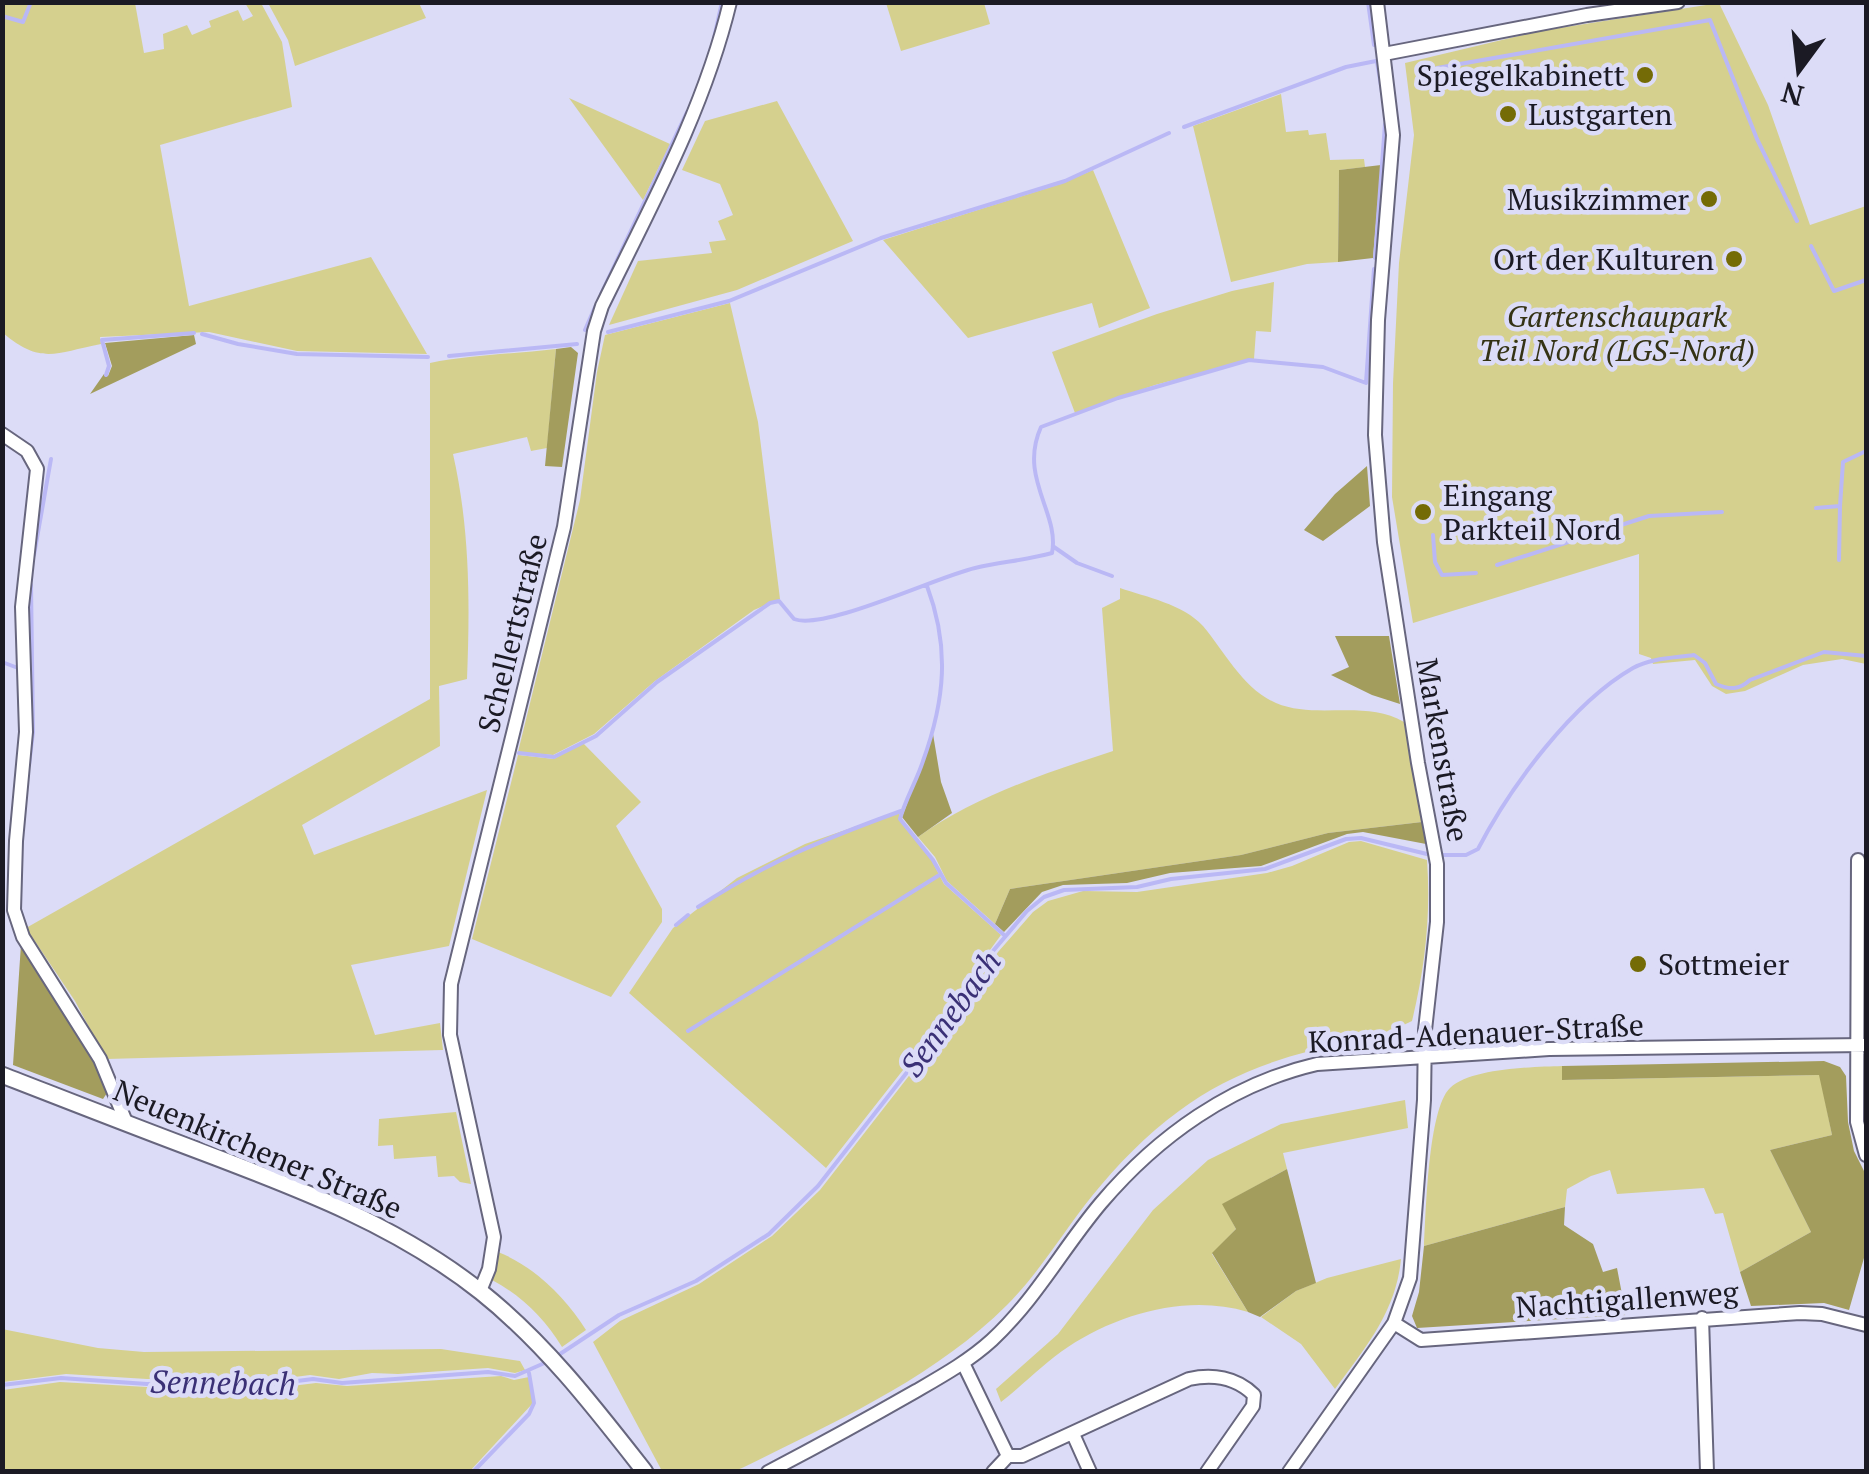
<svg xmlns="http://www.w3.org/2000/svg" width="1869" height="1474" viewBox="0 0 1869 1474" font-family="'PT Serif',serif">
  <rect width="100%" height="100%" fill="#dcdcf7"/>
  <!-- green -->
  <path fill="#d5d08e" d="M2 3H135L144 53 164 49 163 34 187 25 192 35 211 27 209 21 238 10 243 21 253 16 245 3H261L282 42 292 107 160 145 189 306 371 257 427 354 297 351 209 332 100 337 101 344C55 353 41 365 3 333Z
    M268 3H419L426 18 295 66 288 40Z
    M886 3H984L990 24 901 51Z
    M1719 3 1768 105 1810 225 1866 206V664L1842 659 1803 665 1745 691 1726 694 1712 686 1695 660 1653 664 1651 658 1639 654V554L1413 623 1392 497 1393 383 1399 263 1414 135 1405 63 1540 31Z
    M1281 94 1286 132 1308 130 1309 135 1326 133 1330 160 1364 159 1365 167 1339 170 1338 262 1307 264 1231 282 1193 126Z
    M569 98 670 144 643 200Z
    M777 101 853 241 737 290 609 325 638 261 712 253 709 242 726 240 718 221 733 215 720 184 682 170 705 121Z
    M1093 170 1150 308 1099 328 1092 303 968 338 883 240 1060 184Z
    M1274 282 1271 332 1256 331 1254 359 1155 385 1075 413 1052 352 1157 314 1232 291Z
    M730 303 758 422 780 599 754 610 655 681 594 734 553 755 518 752 580 500 597 372 605 335Z
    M556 349 547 448 531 451 527 437 453 454C470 529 470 603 467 679L439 686 440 746 302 825 314 855 487 790 449 946 351 965 375 1035 440 1023 443 1050 106 1059 75 1001 26 928 430 699V363C470 355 514 354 556 349Z
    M1120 588C1146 597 1183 604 1203 626 1225 652 1243 689 1276 703 1316 720 1365 699 1404 722L1422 822 1328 833 1241 855 1010 889 995 924 947 881 935 857 918 837C975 796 1046 773 1113 751L1102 608 1120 599Z
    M582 742 641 802 616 826 662 909V922L611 997 472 939 518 755 554 759Z
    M900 811 899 819 932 861 944 884 1001 935 949 1006 940 1023 826 1168 629 993 673 928 737 878 805 844Z
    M1361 841 1427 860C1431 915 1425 968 1412 1021 1375 1039 1348 1041 1310 1051 1263 1063 1217 1082 1179 1111 1146 1135 1117 1165 1092 1196 1063 1232 1040 1272 1007 1305 934 1378 833 1423 742 1468L732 1472 662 1471 593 1342 620 1321 699 1284 772 1236 820 1190 947 1027 998 952 1033 912 1048 901 1083 891 1137 892 1267 873 1292 866 1349 842Z
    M1562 1066 1563 1080 1820 1075 1832 1135 1770 1150 1811 1232 1740 1272 1723 1213 1715 1214 1704 1188 1617 1194 1610 1170 1591 1176 1567 1189 1565 1207 1424 1246C1426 1213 1428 1109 1450 1088 1471 1068 1533 1067 1562 1066Z
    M1405 1100 1408 1128 1283 1153 1287 1169 1223 1204 1236 1229 1212 1254 1248 1312C1188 1294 1120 1313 1068 1347 1045 1362 1023 1385 1001 1402L996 1389 1058 1334 1153 1210 1208 1160 1281 1124Z
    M456 1112 471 1184 460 1182 454 1176 438 1177 436 1156 394 1159 393 1145 378 1146 379 1119Z
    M498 1252C534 1266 565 1297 586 1330L562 1347C544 1318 522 1296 492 1280Z
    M1401 1259C1396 1312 1365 1348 1335 1389L1301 1344 1261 1317 1296 1291 1327 1278Z
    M2 1329 98 1348 144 1352 441 1349 520 1361 525 1370 515 1373 488 1368 398 1374 372 1373 339 1379 310 1375 256 1382 225 1378 147 1379 66 1374 3 1382Z
    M501 1376 514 1380 529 1377 533 1403 470 1471H3V1390L60 1382 147 1387 235 1386 259 1390 316 1383 347 1386Z"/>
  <!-- forest -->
  <path fill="#a39d5d" d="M1381 165 1373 258 1338 262 1339 170Z
    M194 335 196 344 90 394 104 374 108 376 112 366 105 343Z
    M571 347 578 353 562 467 545 466 556 349Z
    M1367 466 1370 506 1323 541 1304 530 1335 494Z
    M1335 636H1389L1400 704 1372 695 1331 675 1349 667Z
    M933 734 941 782 952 813 918 837 902 817Z
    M1422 822 1426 844 1363 832 1347 834 1261 866 1170 873 1127 883 1063 885 1042 892 1004 932 995 924 1010 889 1241 855 1328 833Z
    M21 944 96 1064 107 1093 103 1099 13 1065Z
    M1824 1061 1840 1067 1846 1076 1848 1122 1854 1151 1866 1175V1251L1849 1310 1824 1303 1751 1306 1740 1272 1811 1232 1770 1150 1832 1135 1819 1075 1562 1080V1066Z
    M1287 1169 1316 1283 1296 1291 1260 1317 1248 1312 1212 1253 1236 1229 1222 1204Z
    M1565 1207 1564 1225 1593 1244 1603 1272 1617 1268 1626 1315 1417 1328 1412 1316 1419 1292 1424 1246Z"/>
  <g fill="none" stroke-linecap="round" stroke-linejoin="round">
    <!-- stream -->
    <path stroke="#bab8f5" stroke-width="4" d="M1368 2 1374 45
      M2 16 23 22 31 2
      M714 38 722 2
      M1377 62 1382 92
      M1437 68 1710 20 1757 139 1797 221
      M1184 127 1346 67 1376 61
      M1811 246 1834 291 1866 280
      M1375 258 1385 124
      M601 294 687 112
      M585 330 595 307
      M608 332 729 301 881 238 1065 181 1169 133
      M202 334 238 344 297 354 428 357
      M449 356 577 344
      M106 375 109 366 102 340 194 333
      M1816 508 1840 506 1843 462 1866 451
      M1433 535 1435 562 1442 575 1476 573
      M1054 547 1077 563 1112 576
      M34 555 51 459
      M1839 560 1840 506
      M1497 565 1649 516 1722 512
      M927 586C950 647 945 700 923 761 917 780 905 800 900 819L933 860 946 883 1004 935
      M2 662 18 668
      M519 753 554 757 596 736 657 682 770 603 779 601 794 619C824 631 939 576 975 568 1000 562 1027 560 1052 553 1060 513 1018 478 1041 427L1118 398 1249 360 1323 367 1366 383 1374 269
      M29 765 33 732 31 585
      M1441 855H1466L1478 849C1510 787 1572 703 1633 668 1651 658 1674 658 1694 655L1705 663 1716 684C1730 690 1739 690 1750 680L1824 652 1866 656
      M698 907C767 862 824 839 901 811
      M676 925 688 915
      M688 1031 941 874
      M557 1356 619 1315 696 1281 769 1234 818 1186 944 1025 993 951 1027 911 1044 897 1064 890 1137 887 1171 879 1265 869 1346 839 1361 838 1431 855
      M2 1385 61 1378 147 1384 225 1382 257 1386 313 1379 342 1383 488 1372 515 1376 549 1361
      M473 1472 529 1414 534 1403 529 1373"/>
    <!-- minor casing -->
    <g stroke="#67667e" stroke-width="16">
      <path id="minor" d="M1384 54 1587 15 1678 2
        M2 434 27 451 37 469 22 607 26 732 16 841 14 910 23 937 100 1059 126 1122
        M1858 860 1857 1122 1866 1155
        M480 1291 489 1269 494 1237 450 1035 451 984 564 527 594 331 602 306C651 206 704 110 730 2
        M1702 1318 1707 1472
        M1394 1323 1421 1340 1800 1313 1822 1314 1866 1325
        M963 1363 1008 1456
        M1073 1434 1090 1472
        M1008 1456H1022L1189 1379C1212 1374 1236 1377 1254 1395L1253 1406 1207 1472
        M768 1472C818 1446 867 1419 916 1391 942 1376 969 1361 992 1340 1036 1299 1063 1248 1101 1203 1158 1136 1231 1084 1317 1064L1549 1049 1866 1045
        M993 1472 1008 1456
        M1289 1472 1394 1323 1410 1278 1424 1100 1425 1030 1437 922V864L1418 763 1384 542 1375 435 1378 320 1393 135 1377 2"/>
    </g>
    <!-- tertiary casing -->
    <g stroke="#67667e" stroke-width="19">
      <path id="tertiary" d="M2 1075C69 1101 135 1127 202 1152 300 1189 398 1226 481 1292 545 1343 595 1408 645 1472"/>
    </g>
    <!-- minor -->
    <use href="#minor" stroke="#fff" stroke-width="12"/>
    <!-- tertiary -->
    <use href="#tertiary" stroke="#fff" stroke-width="15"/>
  </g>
  <!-- markers -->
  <g fill="#746b06" stroke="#dcdcf7" stroke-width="4">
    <circle cx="1645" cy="75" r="10"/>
    <circle cx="1508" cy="114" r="10"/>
    <circle cx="1709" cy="199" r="10"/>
    <circle cx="1734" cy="259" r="10"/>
    <circle cx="1423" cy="512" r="10"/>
    <circle cx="1638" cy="964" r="10"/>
  </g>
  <g text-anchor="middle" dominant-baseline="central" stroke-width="9" stroke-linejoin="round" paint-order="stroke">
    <!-- poi labels -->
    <g font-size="30" fill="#1b1a24" stroke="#dcdcf7" text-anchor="end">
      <text x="1625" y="75">Spiegelkabinett</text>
      <text x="1528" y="114" text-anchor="start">Lustgarten</text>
      <text x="1689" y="199">Musikzimmer</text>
      <text x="1714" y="259">Ort der Kulturen</text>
      <text x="1443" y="495" text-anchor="start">Eingang<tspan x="1443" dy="34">Parkteil Nord</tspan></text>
      <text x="1658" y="964" text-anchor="start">Sottmeier</text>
    </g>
    <!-- park labels -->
    <g font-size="30" font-style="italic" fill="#343214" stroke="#dcdcf7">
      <text x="1617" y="316">Gartenschaupark<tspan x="1617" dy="34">Teil Nord (LGS-Nord)</tspan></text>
    </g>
    <!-- street labels -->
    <g font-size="30" fill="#1b1a24" stroke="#dcdcf7">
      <text transform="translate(512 633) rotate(-76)">Schellertstraße</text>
      <text transform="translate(1443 750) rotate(80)">Markenstraße</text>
      <text transform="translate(1476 1033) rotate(-3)">Konrad-Adenauer-Straße</text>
      <text transform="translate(258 1149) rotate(23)">Neuenkirchener Straße</text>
      <text transform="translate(1627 1299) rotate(-4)">Nachtigallenweg</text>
    </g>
    <!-- water labels -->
    <g font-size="32" font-style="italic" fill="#3a3076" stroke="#dcdcf7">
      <text transform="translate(950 1013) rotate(-54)">Sennebach</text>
      <text transform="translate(223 1382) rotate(1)">Sennebach</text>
    </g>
  </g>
  <!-- border -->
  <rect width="1869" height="1474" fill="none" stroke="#1b1a24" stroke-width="10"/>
  <!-- north arrow -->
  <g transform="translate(1799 70) rotate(195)" stroke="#dcdcf7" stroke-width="8" paint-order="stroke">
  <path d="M0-8L18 38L0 25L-18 38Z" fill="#1b1a24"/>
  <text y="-15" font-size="28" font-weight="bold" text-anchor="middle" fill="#1b1a24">N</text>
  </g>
</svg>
